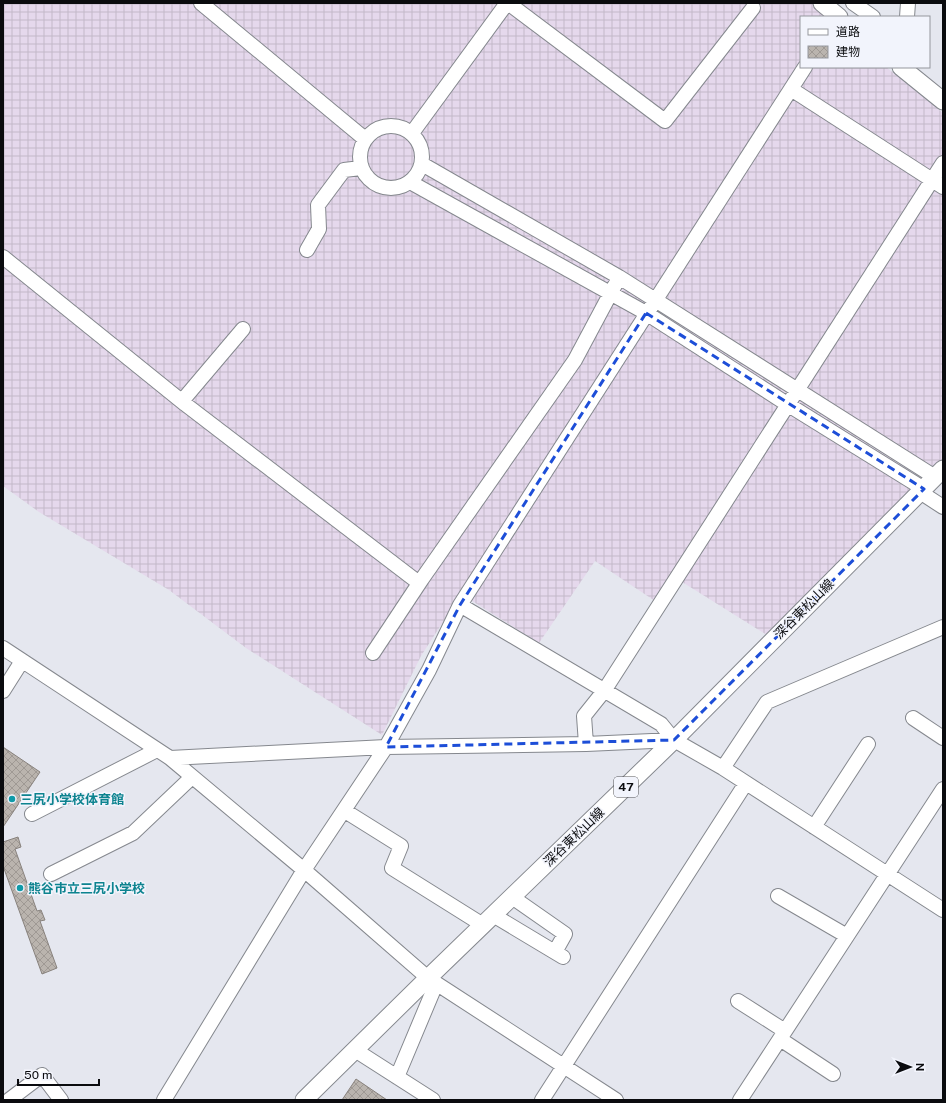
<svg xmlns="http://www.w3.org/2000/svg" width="946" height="1103" viewBox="0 0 946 1103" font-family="'Public Sans','Noto Sans JP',sans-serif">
  <defs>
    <pattern id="industrial-grid" width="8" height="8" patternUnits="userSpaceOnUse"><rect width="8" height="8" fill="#e5d8ec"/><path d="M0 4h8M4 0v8" fill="none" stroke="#c3b8c9"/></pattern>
    <pattern id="building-cross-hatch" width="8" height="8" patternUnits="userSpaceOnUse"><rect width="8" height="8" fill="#bab4ae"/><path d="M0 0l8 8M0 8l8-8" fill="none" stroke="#9f9994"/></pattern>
  </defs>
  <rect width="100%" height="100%" fill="#e5e7ef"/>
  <!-- industrial -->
  <path fill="url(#industrial-grid)" d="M3 3H822L830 10 825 17H801V67H886L943 113V461L767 635 671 575 655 601 595 561 539 643 461 594 421 656 382 735 246 648 169 590 39 512 3 486Z"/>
  <!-- building -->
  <path fill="url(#building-cross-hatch)" stroke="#88827d" d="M3 747 40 772 3 827Z
    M18 837 21 847 15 849 37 911 41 910 45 920 40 921 57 968 42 974 3 866V842Z
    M356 1079 387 1100H342Z"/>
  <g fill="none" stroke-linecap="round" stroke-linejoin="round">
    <!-- minor casing -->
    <g stroke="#85888e" stroke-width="16">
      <path id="minor" d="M201 3 365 139
        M508 3 665 121 753 8
        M853 3 873 17
        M907 17 908 3
        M791 89 943 187
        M360 157a31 31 0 1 1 62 0a31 31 0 1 1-62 0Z
        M412 133 507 3
        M422 164 619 277 935 477
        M410 182 646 313 787 404 924 489
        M307 250 319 229 318 205 344 170 361 168
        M3 257 185 404 419 583
        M182 401 243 329
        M920 492 943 507
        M460 605 661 724 674 740
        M3 648 170 758 304 870 428 978 616 1100
        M373 653 422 579 575 360 615 285
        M3 691 22 661
        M913 718 943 738
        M586 744 584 716 604 691 943 163
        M170 758 386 747 586 744 674 740 723 768 943 910
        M723 768 767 702 943 627
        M345 811 401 846 392 868 483 925
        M32 814 157 750
        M814 827 868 744
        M51 874 133 833 192 777
        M778 896 847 936
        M512 897 565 934 555 952
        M493 915 563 957
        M738 1001 785 1031
        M780 1039 833 1074
        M355 1050 433 1100
        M397 1077 436 984
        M9 1100 42 1075 61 1100
        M164 1100 304 870 386 747 429 670 460 605 805 67
        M542 1100 746 783
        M740 1100 943 789"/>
    </g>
    <!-- major casing -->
    <g stroke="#85888e" stroke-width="19">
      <path id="major" d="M822 3 839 17
        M901 67 943 101
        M304 1100 428 978 674 740 943 469"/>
    </g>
    <!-- minor -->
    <use href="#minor" stroke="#fff" stroke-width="14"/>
    <!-- major -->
    <use href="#major" stroke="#fff" stroke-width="17"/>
  </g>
  <!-- marked area -->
  <path fill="none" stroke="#1d4ed8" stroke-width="3" stroke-dasharray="8 5" stroke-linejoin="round" d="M646 313 924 489 674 740 386 747 460 605Z"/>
  <!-- markers -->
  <g fill="#0f9aa8" stroke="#f2f4fc" stroke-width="1.5">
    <circle cx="12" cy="799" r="4"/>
    <circle cx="20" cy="888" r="4"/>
  </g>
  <g text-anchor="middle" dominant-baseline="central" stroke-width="3" stroke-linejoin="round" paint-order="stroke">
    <!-- shield labels -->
    <rect fill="#f2f4fc" stroke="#505155" stroke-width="1" x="614" y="777" width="24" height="20" rx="3"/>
    <g font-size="12" font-weight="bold" fill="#0a0b0e">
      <text x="626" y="787">47</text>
    </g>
    <!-- street labels -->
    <g font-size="13" fill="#0a0b0e" stroke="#f2f4fc">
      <text transform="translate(804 609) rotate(-45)">深谷東松山線</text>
      <text transform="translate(574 837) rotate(-44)">深谷東松山線</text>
    </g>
    <!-- culture labels -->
    <g font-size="13" font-weight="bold" fill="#0d838f" stroke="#f2f4fc" text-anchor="start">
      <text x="20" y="799">三尻小学校体育館</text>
      <text x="28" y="888">熊谷市立三尻小学校</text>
    </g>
  </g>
  <!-- border -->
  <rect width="946" height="1103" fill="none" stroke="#0a0b0e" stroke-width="8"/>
  <!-- legend -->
  <rect x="800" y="16" width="130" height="52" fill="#f2f4fc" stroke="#95979d"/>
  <rect x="808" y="29" width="20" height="6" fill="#ffffff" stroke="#95979d"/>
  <text x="836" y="36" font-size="12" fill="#0a0b0e">道路</text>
  <rect x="808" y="46" width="20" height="12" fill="url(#building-cross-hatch)" stroke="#95979d"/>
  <text x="836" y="56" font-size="12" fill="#0a0b0e">建物</text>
  <!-- north arrow -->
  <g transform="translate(910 1067) rotate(90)" stroke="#f2f4fc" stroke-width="3" paint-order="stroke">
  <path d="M0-3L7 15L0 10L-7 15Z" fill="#0a0b0e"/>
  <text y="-6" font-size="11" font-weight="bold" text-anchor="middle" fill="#0a0b0e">N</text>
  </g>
  <!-- scale -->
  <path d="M18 1079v6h81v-6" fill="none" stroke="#0a0b0e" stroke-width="2"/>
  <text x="24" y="1079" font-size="12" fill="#0a0b0e" stroke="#f2f4fc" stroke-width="3" paint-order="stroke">50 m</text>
</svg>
